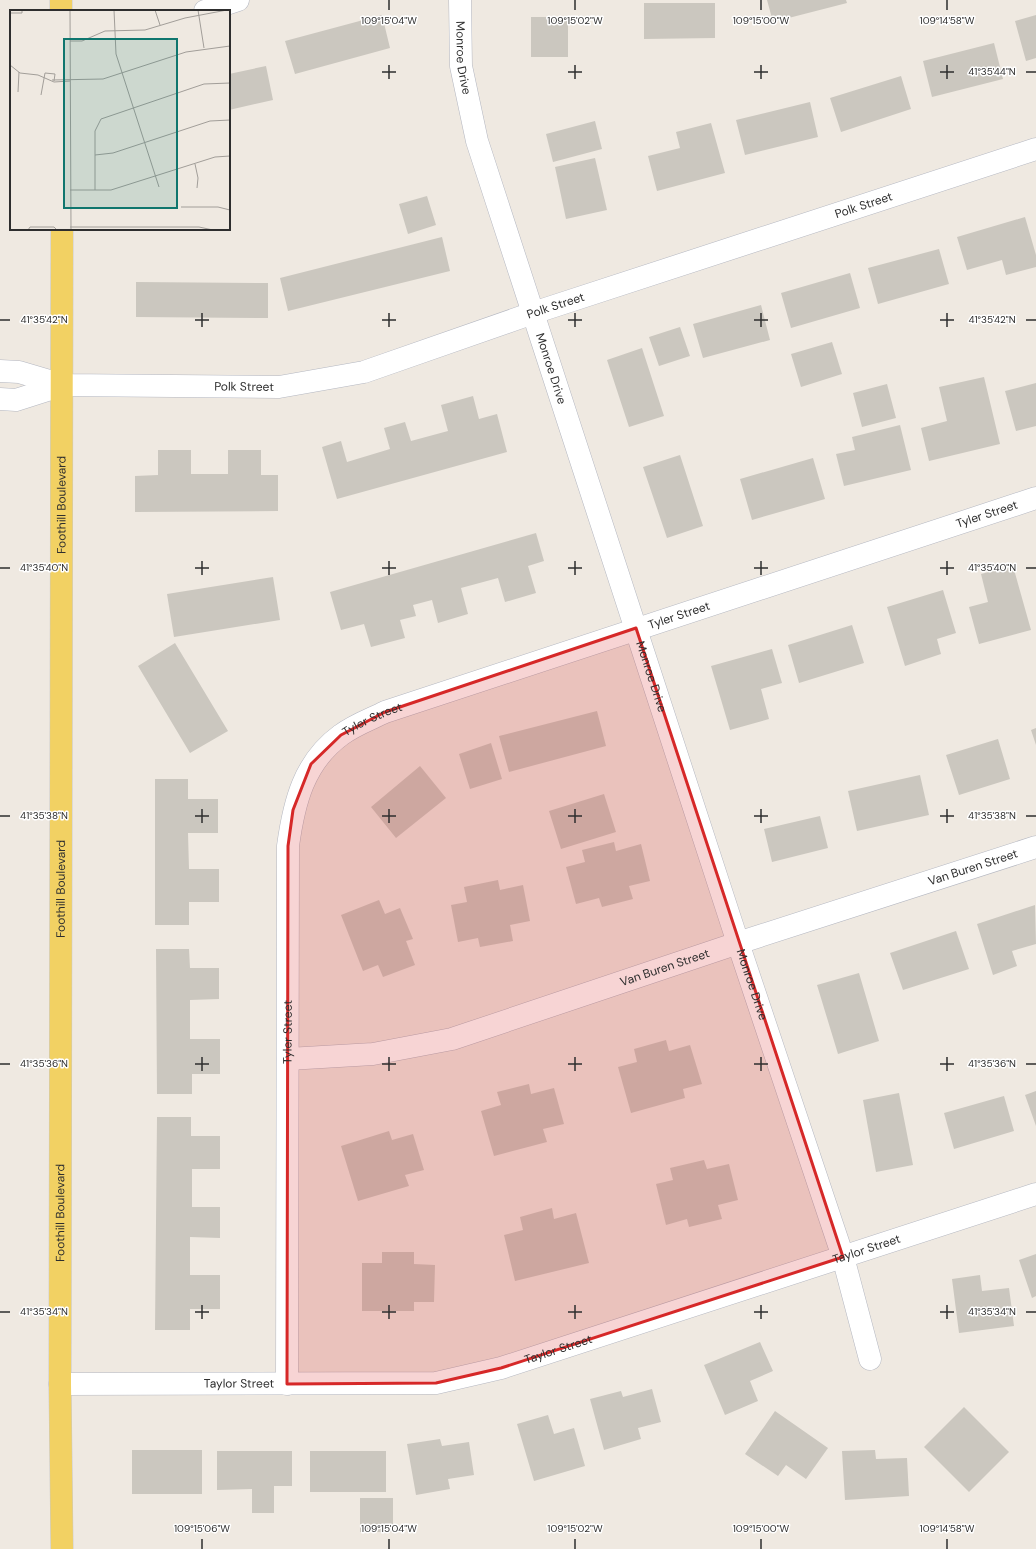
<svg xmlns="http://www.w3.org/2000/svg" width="1036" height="1549" viewBox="0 0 1036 1549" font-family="'DM Sans',sans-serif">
  <rect width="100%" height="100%" fill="#efe9e1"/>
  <!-- building -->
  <path fill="#cbc7bf" d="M767 0H846L847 3 773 22Z
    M644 3H715V38L644 39Z
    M382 15 390 48 295 74 285 41Z
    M1036 15V58L1026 61 1015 21Z
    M531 17H568V57H531Z
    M994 43 1003 79 932 97 923 61Z
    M266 66 273 100 229 110V74Z
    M901 76 911 109 841 132 830 98Z
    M810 102 818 137 745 155 736 120Z
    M595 121 602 149 553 162 546 134Z
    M711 123 725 173 657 191 648 156 680 148 676 132Z
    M595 158 607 210 566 219 555 167Z
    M427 196 436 225 408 234 399 204Z
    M1025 217 1036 255V267L1006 275 1002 260 967 270 957 237Z
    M442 237 450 271 288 311 280 278Z
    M939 249 949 284 878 304 868 268Z
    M850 273 860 308 791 328 781 293Z
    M136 282 268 283V318L136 317Z
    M761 305 770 340 703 358 693 324Z
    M680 327 690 356 659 366 649 337Z
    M832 342 842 374 801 387 791 354Z
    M642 348 664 416 629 427 607 360Z
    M984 377 1000 444 929 461 921 428 947 421 939 387Z
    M1036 383V426L1016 431 1005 391Z
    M887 384 896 418 862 427 853 393Z
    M473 396 479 419 497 414 507 452 337 499 322 447 341 441 347 462 390 449 384 428 405 422 411 441 448 431 441 405Z
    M900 425 911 470 844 486 836 454 855 450 852 437Z
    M158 450H191V474H228V450H261V475H278V511L135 512V476L158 475Z
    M680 455 703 526 667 538 643 467Z
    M813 458 825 499 752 520 740 479Z
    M536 533 544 561 528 566 536 593 505 602 498 578 461 588 468 614 438 623 432 600 413 605 416 616 400 620 405 638 371 647 364 624 341 630 330 592Z
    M1013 566 1031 630 979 644 969 607 988 602 981 574Z
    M273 577 280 620 174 637 167 594Z
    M943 590 956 633 937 639 941 654 905 666 887 607Z
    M852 625 864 663 799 683 788 645Z
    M175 643 228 731 190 753 138 666Z
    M772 649 782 683 761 689 769 719 730 730 711 666Z
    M597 711 606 746 509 772 499 736Z
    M1036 728V745L1031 730Z
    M998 739 1010 779 959 795 946 755Z
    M491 743 502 779 470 789 459 754Z
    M420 766 446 798 396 838 371 807Z
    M920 775 929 815 857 831 848 791Z
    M155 779H188V799H218V833H188L189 869H219V902H189V925H155Z
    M604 794 616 832 561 849 549 811Z
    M820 816 828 848 772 862 764 829Z
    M614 842 616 851 641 844 650 881 629 886 633 899 602 907 599 898 576 904 566 867 585 862 582 850Z
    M498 880 500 890 523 885 530 921 510 925 513 941 480 947 478 938 458 942 451 905 467 902 464 887Z
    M379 900 385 914 400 908 413 939 406 941 415 965 383 977 378 965 363 971 341 915Z
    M1035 905 1036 944 1012 951 1017 966 993 975 977 924Z
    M956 931 969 969 903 990 890 953Z
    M156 949H189L190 968H219V999L190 1000V1039H220V1074H192V1094H157Z
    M859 973 879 1041 838 1054 817 985Z
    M666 1040 669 1051 690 1045 702 1084 683 1089 685 1098 631 1113 618 1067 637 1062 634 1049Z
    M529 1084 531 1094 554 1088 564 1124 543 1129 547 1142 494 1156 481 1111 501 1105 497 1092Z
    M1036 1091V1126L1025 1095Z
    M899 1093 913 1165 876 1172 863 1100Z
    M1004 1096 1014 1131 954 1149 944 1113Z
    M157 1117H191V1136H220V1169H192V1207H220V1238L190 1237V1275H220V1309H190V1330H155Z
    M389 1131 392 1140 413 1134 424 1170 405 1175 409 1186 358 1201 341 1146Z
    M704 1160 707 1169 729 1164 738 1200 718 1205 722 1219 689 1227 687 1219 666 1225 656 1184 673 1180 670 1168Z
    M552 1208 554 1219 576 1213 589 1263 515 1281 504 1235 523 1230 520 1217Z
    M382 1252H414V1264L435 1265 434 1302H414V1311H362V1263H382Z
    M1036 1254V1296L1032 1298 1019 1260Z
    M980 1275 982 1291 1009 1288 1014 1326 959 1333 952 1279Z
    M760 1342 773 1371 750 1381 758 1401 725 1415 704 1365Z
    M652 1389 661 1422 638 1428 641 1439 604 1450 590 1399 621 1391 623 1397Z
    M964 1407 1009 1452 969 1492 924 1447Z
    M775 1411 828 1448 806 1479 786 1465 778 1476 745 1454Z
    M548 1415 554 1434 574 1428 585 1466 534 1481 517 1424Z
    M440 1439 442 1446 469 1442 474 1475 448 1479 450 1489 416 1495 407 1444Z
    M132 1450H202V1494H132Z
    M875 1450 876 1459 907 1458 909 1496 845 1500 842 1451Z
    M217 1451H292V1486H274V1513H252V1489L217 1490Z
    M310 1451H386V1492H310Z
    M360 1498H393V1532H360Z"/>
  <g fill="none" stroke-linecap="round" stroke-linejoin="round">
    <!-- minor casing -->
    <g stroke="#b4b7c1" stroke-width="23">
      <g id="minor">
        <path id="s1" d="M460 0 461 66 477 141 738 943 843 1257 870 1359"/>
        <path d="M205 11 238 0"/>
        <path id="s2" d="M0 371 19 372 63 385 279 387 364 372 533 313 1036 149"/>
        <path d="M0 399 16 400 63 385"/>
        <path id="s3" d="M288 1059 373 1054 452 1039 738 943 1036 847"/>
        <path id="s4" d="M60 1384 436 1383 501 1368 1036 1194"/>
        <path id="s5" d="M287 1384 288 846C294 802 304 762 341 735 354 725 371 719 385 712L1036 498"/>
      </g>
    </g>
    <!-- major casing -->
    <g stroke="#c9c9c9" stroke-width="23">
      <g id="major">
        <path d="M61 0V11"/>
        <path id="s6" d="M62 1549 60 1384 62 229"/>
      </g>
    </g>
    <!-- minor -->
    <use href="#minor" stroke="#fff" stroke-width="22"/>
    <!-- major -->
    <use href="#major" stroke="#f2d163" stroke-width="22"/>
  </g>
  <!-- marked area -->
  <path fill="#d62828" fill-opacity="0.2" stroke="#d62828" stroke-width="3" stroke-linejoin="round" d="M636 628 843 1257 501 1368 436 1383 287 1384 288 846 293 810 311 764 341 735 385 712Z"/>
  <!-- ticks -->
  <path fill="none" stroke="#2e2e2e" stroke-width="1.5" d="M389 0V10M575 0V10M761 0V10M947 0V10M389 65V79M575 65V79M761 65V79M947 65V79M382 72H396M568 72H582M754 72H768M940 72H954M1026 72H1036M202 313V327M389 313V327M575 313V327M761 313V327M947 313V327M0 320H10M195 320H209M382 320H396M568 320H582M754 320H768M940 320H954M1026 320H1036M202 561V575M389 561V575M575 561V575M761 561V575M947 561V575M0 568H10M195 568H209M382 568H396M568 568H582M754 568H768M940 568H954M1026 568H1036M202 809V823M389 809V823M575 809V823M761 809V823M947 809V823M0 816H10M195 816H209M382 816H396M568 816H582M754 816H768M940 816H954M1026 816H1036M202 1057V1071M389 1057V1071M575 1057V1071M761 1057V1071M947 1057V1071M0 1064H10M195 1064H209M382 1064H396M568 1064H582M754 1064H768M940 1064H954M1026 1064H1036M202 1305V1319M389 1305V1319M575 1305V1319M761 1305V1319M947 1305V1319M0 1312H10M195 1312H209M382 1312H396M568 1312H582M754 1312H768M940 1312H954M1026 1312H1036M202 1539V1549M389 1539V1549M575 1539V1549M761 1539V1549M947 1539V1549"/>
  <g text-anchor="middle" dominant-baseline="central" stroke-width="3" stroke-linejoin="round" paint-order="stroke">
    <!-- street labels -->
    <g font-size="12" fill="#2e2e2e" stroke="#fff">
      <text stroke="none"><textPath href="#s1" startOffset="58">Monroe Drive</textPath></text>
      <text stroke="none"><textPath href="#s2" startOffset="894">Polk Street</textPath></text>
      <text stroke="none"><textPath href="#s2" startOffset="570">Polk Street</textPath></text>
      <text stroke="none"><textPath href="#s1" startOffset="382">Monroe Drive</textPath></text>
      <text stroke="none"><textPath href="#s2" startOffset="246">Polk Street</textPath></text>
      <text stroke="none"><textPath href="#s6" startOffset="1044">Foothill Boulevard</textPath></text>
      <text stroke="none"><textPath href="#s5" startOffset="1348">Tyler Street</textPath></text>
      <text stroke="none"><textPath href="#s5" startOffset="1024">Tyler Street</textPath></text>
      <text stroke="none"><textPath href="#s1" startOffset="706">Monroe Drive</textPath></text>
      <text stroke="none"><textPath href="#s5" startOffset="700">Tyler Street</textPath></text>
      <text stroke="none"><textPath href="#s3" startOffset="714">Van Buren Street</textPath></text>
      <text stroke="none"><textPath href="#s6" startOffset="660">Foothill Boulevard</textPath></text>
      <text stroke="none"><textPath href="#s3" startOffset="390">Van Buren Street</textPath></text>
      <text stroke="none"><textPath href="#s1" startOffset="1030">Monroe Drive</textPath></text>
      <text stroke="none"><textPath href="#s5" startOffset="352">Tyler Street</textPath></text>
      <text stroke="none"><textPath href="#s6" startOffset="336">Foothill Boulevard</textPath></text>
      <text stroke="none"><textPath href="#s4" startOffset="827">Taylor Street</textPath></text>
      <text stroke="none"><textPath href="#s4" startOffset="503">Taylor Street</textPath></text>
      <text stroke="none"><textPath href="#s4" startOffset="179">Taylor Street</textPath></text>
    </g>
  </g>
  <!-- overview -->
  <g transform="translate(10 10)">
    <rect width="220" height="220" fill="#efe9e1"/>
    <path fill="none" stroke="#a29e99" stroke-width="1" d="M60 0 61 220M104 0 106 44 149 177M145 0 150 15M188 0 194 38M0 3H12V0M60 31H72L95 21 135 20 175 8 217 0M0 55 10 63 28 65 44 72 60 71M42 70 93 69 176 42 220 36M8 82 9 62M31 85 35 63 45 64 44 71M85 145 103 143 200 111 220 110M185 154 188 168 187 178M60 180H101L205 147 220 146M85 180V121L91 109 194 74 220 73M171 197H208L220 200M60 217H189L203 220M18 220 20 217H44L47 220"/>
    <path fill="#0f766e" fill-opacity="0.15" stroke="#0f766e" stroke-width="2" d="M54 29H167V198H54Z"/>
    <rect width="220" height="220" fill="none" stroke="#2e2e2e" stroke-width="2"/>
  </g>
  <g font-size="10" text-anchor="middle" fill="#2e2e2e" stroke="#fff" stroke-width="3" stroke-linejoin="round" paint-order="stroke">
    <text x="389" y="24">109°15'04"W</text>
    <text x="575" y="24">109°15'02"W</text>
    <text x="761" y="24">109°15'00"W</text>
    <text x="947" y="24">109°14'58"W</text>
    <text x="992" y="75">41°35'44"N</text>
    <text x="44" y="323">41°35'42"N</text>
    <text x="992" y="323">41°35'42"N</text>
    <text x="44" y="571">41°35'40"N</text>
    <text x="992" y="571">41°35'40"N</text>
    <text x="44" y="819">41°35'38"N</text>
    <text x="992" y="819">41°35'38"N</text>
    <text x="44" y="1067">41°35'36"N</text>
    <text x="992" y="1067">41°35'36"N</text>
    <text x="44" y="1315">41°35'34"N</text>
    <text x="992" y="1315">41°35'34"N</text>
    <text x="202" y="1532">109°15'06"W</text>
    <text x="389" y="1532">109°15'04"W</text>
    <text x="575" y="1532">109°15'02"W</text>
    <text x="761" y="1532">109°15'00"W</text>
    <text x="947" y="1532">109°14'58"W</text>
  </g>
</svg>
